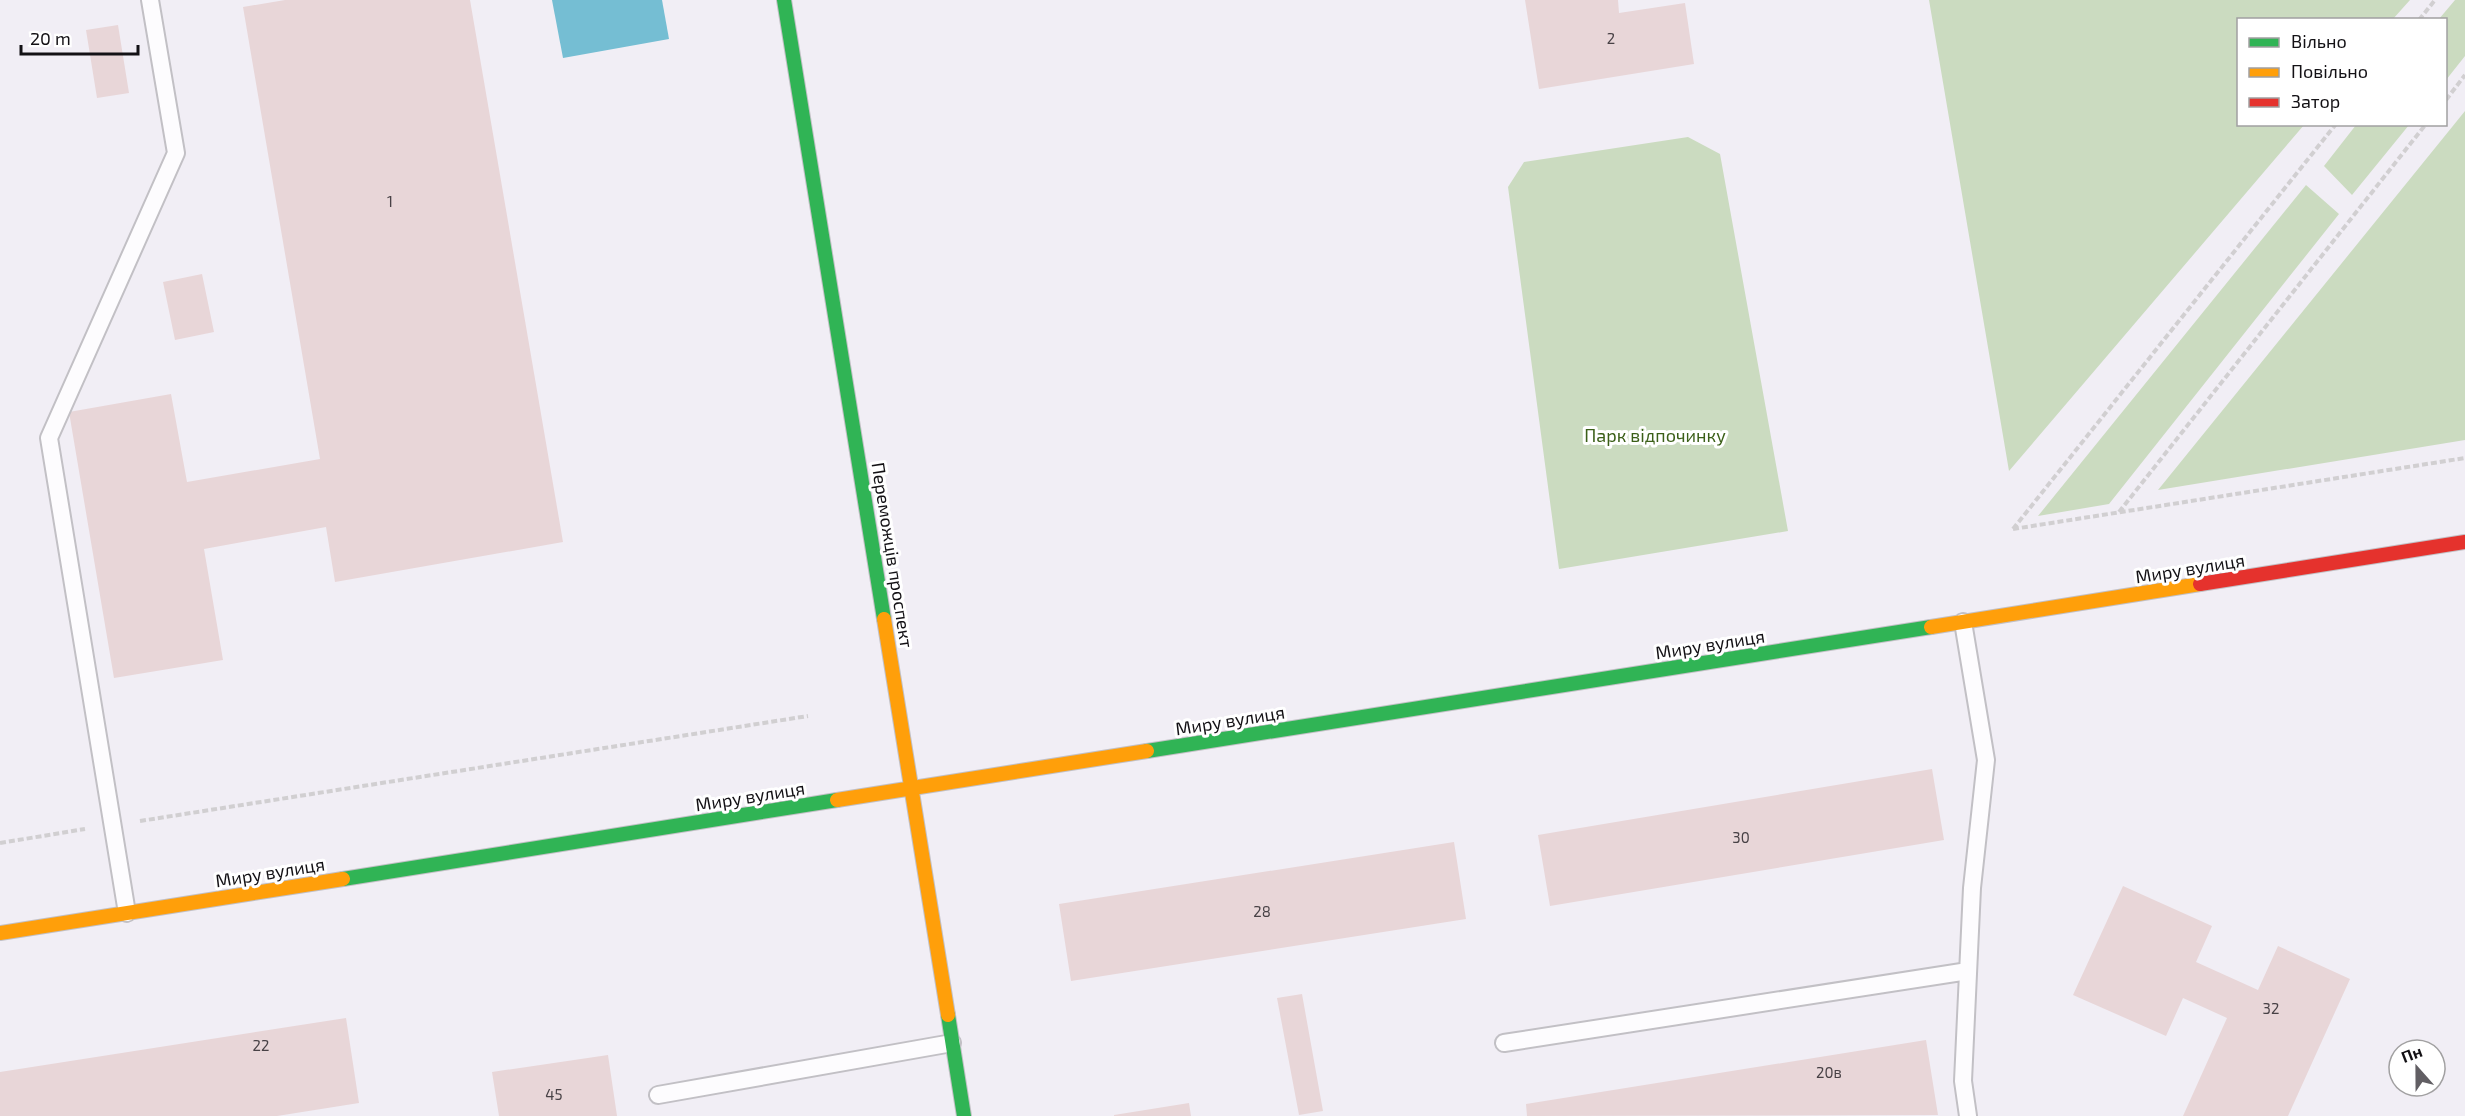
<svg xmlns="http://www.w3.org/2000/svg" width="2465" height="1116" viewBox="0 0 2465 1116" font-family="'Exo 2',sans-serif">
  <rect width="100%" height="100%" fill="#f1eef5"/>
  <!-- green -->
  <path fill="#cbdbc0" d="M1929 0H2410L2393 19 2238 20V124L2304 125 2009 471Z
    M2455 0H2465V56L2446 80V20L2439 19Z
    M2465 111V440L2158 490Z
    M2356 125H2409L2352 195 2324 166Z
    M1688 137 1720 154 1788 531 1559 569 1508 187 1524 162Z
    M2306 185 2339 214 2109 504 2038 516Z"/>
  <!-- water -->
  <path fill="#75bed3" d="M552 0H662L669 39 563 58Z"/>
  <!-- building -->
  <path fill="#e8d6d8" d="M285 0H470L563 542 335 582 326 527 204 549 223 660 114 678 69 412 171 394 187 482 320 459 243 7Z
    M1525 0H1618L1619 13 1685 3 1694 64 1539 89Z
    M118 25 129 93 97 98 86 30Z
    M202 274 214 332 175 340 163 282Z
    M1932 769 1944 840 1550 906 1538 835Z
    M1454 842 1466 919 1071 981 1059 904Z
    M2123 886 2212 926 2196 962 2258 990 2278 946 2350 979 2288 1116H2183L2227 1018 2183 998 2166 1036 2073 995Z
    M1302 994 1323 1111 1299 1115 1277 998Z
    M346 1018 359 1103 277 1116H0V1072Z
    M1926 1040 1938 1115 1527 1116 1526 1104Z
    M608 1055 617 1116H499L492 1072Z
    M1189 1103 1191 1116H1114V1115Z"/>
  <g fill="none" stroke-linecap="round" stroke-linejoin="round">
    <!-- lane casing -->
    <g stroke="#c2c0c5" stroke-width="20">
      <path id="lane" d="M1963 622 1986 760 1972 888 1963 1081 1968 1116
        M127 913 49 438 176 153 150 0
        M1504 1043 1968 971
        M658 1095 952 1043"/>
    </g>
    <!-- fast casing -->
    <g stroke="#c2c0c5" stroke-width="16">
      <path id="fast" d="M784 0 884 619
        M1147 751 1931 627
        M343 879 837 800
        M948 1015 964 1116"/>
    </g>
    <!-- slow casing -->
    <g stroke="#c2c0c5" stroke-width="16">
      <path id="slow" d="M884 619 948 1015
        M1931 627 2200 584
        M837 800 1147 751
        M0 933 343 879"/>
    </g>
    <!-- jam casing -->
    <g stroke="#c2c0c5" stroke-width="16">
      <path id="jam" d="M2200 584 2465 542"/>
    </g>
    <!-- path -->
    <path stroke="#d1cfd1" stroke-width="4" stroke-dasharray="6 3" stroke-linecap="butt" d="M2419 20 2435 0
      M2446 100 2465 75
      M2119 512 2426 124
      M2013 529 2336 124
      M2013 529 2465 458
      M140 821 808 716
      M0 843 85 829"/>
    <!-- lane -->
    <use href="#lane" stroke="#fdfcfe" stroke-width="16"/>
    <!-- fast -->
    <use href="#fast" stroke="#30b455" stroke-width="14"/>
    <!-- slow -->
    <use href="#slow" stroke="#ff9f0a" stroke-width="14"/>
    <!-- jam -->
    <use href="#jam" stroke="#e5322d" stroke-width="14"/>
  </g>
  <g text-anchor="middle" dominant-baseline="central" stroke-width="6" stroke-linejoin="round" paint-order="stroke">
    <!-- number labels -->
    <g font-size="15" fill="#484246">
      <text x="1611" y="38">2</text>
      <text x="390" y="201">1</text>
      <text x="1741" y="837">30</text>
      <text x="1262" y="911">28</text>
      <text x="2271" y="1008">32</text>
      <text x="261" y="1045">22</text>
      <text x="1829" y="1072">20в</text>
      <text x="554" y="1094">45</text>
    </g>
    <!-- park labels -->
    <g font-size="18" fill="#3b5f18" stroke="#fff">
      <text x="1655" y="435">Парк відпочинку</text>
    </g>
    <!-- street labels -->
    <g font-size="18" fill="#131115" stroke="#fff">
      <text transform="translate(893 555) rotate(81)">Переможців проспект</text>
      <text transform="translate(2190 568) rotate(-9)">Миру вулиця</text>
      <text transform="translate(1710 644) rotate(-9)">Миру вулиця</text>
      <text transform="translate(1230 720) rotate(-9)">Миру вулиця</text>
      <text transform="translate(750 796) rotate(-9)">Миру вулиця</text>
      <text transform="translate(270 872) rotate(-9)">Миру вулиця</text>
    </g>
  </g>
  <!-- legend -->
  <rect x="2237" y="18" width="210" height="108" fill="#ffffff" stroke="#a1a0a1" stroke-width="1.5"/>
  <rect x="2249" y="38" width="30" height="9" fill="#30b455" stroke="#a1a0a1" stroke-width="1.5"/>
  <text x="2291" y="48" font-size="18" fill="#131115">Вільно</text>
  <rect x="2249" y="68" width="30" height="9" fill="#ff9f0a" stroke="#a1a0a1" stroke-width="1.5"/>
  <text x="2291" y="78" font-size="18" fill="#131115">Повільно</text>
  <rect x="2249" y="98" width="30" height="9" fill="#e5322d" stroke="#a1a0a1" stroke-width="1.5"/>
  <text x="2291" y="108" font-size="18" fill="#131115">Затор</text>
  <!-- north arrow -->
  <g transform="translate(2417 1068) rotate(339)"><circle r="28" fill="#ffffff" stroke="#a1a0a1" stroke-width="1.5"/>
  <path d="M0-4.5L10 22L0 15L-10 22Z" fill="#615e63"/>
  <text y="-9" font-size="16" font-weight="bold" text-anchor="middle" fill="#131115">Пн</text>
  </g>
  <!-- scale -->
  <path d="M21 45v9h117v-9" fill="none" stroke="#131115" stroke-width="3"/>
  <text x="30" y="45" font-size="18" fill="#131115" stroke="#ffffff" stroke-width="4.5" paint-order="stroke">20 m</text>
</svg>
